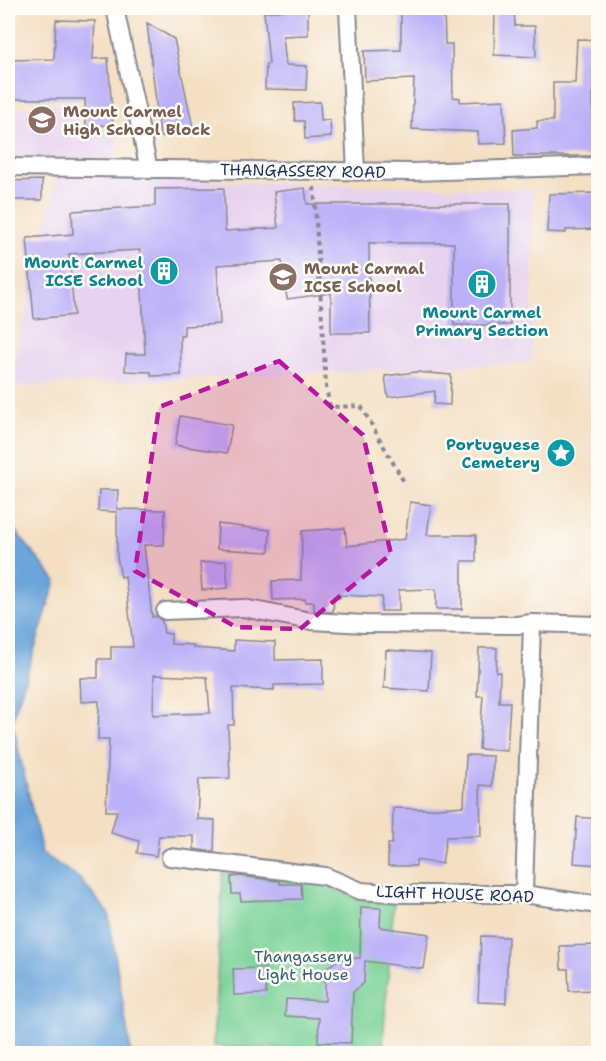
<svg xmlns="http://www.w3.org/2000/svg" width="606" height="1061" viewBox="0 0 606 1061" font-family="'Shantell Sans',sans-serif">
  <rect width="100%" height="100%" fill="#fdfcf7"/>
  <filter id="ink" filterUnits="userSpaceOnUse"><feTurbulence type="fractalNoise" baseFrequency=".0167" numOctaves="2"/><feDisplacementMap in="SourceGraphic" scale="12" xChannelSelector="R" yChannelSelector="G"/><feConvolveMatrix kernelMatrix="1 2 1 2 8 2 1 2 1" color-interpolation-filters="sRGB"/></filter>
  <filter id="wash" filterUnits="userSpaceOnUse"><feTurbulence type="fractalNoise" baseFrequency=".008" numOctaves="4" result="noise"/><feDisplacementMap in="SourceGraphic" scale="24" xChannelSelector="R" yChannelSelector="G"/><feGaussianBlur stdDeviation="1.35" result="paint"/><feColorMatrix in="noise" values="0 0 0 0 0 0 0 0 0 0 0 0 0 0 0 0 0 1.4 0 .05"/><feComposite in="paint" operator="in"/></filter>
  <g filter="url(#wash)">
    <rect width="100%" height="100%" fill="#f4dfc3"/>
    <!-- built -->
    <path fill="#e7d2ef" d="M76 104 78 132 117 131 116 158H8V108Z
      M57 177 533 190 532 363 8 387Z"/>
    <!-- green -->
    <path fill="#79d297" stroke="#4a807a" stroke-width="1.5" d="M223 873 322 882 358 899 394 900 382 1053 213 1046Z"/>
    <!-- water -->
    <path fill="#6ca5db" stroke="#446a9c" stroke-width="1.5" d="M8 529H14L56 581 12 721 42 853 79 878 108 912 131 1053H8Z"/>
    <g id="blocks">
      <!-- building -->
      <path fill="#bbb1f8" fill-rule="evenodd" d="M287 8H308V35L283 36 286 65 307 66 306 90 265 89 266 64H269L264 12 287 10Z
        M401 8H444L445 44H452L453 97 460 98V102L504 100 506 143 478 144V132L412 129 414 79 365 81 364 51 401 50Z
        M495 8H514L515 26H535L536 57 494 55Z
        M56 20 95 21 93 59 108 58 113 125 86 126 85 99H8V60L54 59Z
        M147 23 174 39 194 132 160 137Z
        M577 39 598 40V69H593V156H514L513 130 537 128V121H553V83H575Z
        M320 102 321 121 330 120 331 137 305 139 304 121H295L294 103Z
        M42 180V200H8V181Z
        M224 188 225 231 278 228 274 192 305 188 307 204H510V325H454V243H369L370 333H331V293L287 299 282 261 217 265 220 324 184 326V336H180L181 375 151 376V372L125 371 126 354H145L140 250 69 254 74 315 34 319 27 238 73 234 72 211 155 206V189Z
        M598 193V229L566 230V233L547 232 549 194Z
        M416 372 451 375 450 405 434 404 435 391 388 397 385 376Z
        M180 416 232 425 227 453 175 445Z
        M99 490H118L117 509 165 510 164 545H144L152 617 156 616 162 621 164 633 171 634V644L194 645 193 648 234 651V640L275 642V660L323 659V684L274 685V690L233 688 234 725H228L230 778 199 779 197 819 215 820 214 852 194 849V836H159L156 856 137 853 139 841 111 833 117 811H106L109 739H98L99 701 81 702 80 678H98V659H111V647H133L125 576 121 577 117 557V512L98 511ZM154 675 207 677 210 713 153 715Z
        M410 502 431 505 427 535H476V561H462V609H436V589L399 590V611H381L382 597 340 595V598H334L333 612 314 611V602H305V599L273 600 272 581 301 580 302 531 345 528 347 546 405 539Z
        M218 524 270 530 269 552 217 549Z
        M226 561 228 588 202 590 200 563Z
        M479 648H497L496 672H500L499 702H510L507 751 479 749 483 696H477Z
        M386 650 431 653 429 691 384 688Z
        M466 755 493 756 492 786 480 785 481 836 446 837 442 864 416 860V866H388V844H392L393 808 426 809 464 806Z
        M577 817 598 819V865L574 863Z
        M241 876 280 881V884H301L302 899 241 901 240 894H232L231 877Z
        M361 907 381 908 380 927 429 934 424 969 365 961 364 983 353 992 351 1043 318 1042 319 1018 285 1016 286 999 325 1001V969L339 959 360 958Z
        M481 936 508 937 506 1003 478 1002Z
        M598 945V990L569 991 568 969H561L560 946Z
        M265 968 266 994 234 995 233 969Z"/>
    </g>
  </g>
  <g filter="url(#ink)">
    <use href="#blocks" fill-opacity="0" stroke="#888790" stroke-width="1.5"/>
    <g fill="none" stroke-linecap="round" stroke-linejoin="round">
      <!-- minor casing -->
      <g stroke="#888790" stroke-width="20">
        <path id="minor" d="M115 8 149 170
          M348 8 356 172
          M8 167 413 172 598 166
          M165 611 243 608 311 621 365 624 517 625 532 623 598 625
          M170 857 325 876 361 891 403 894H524L598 905
          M524 894 532 623"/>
      </g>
      <!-- path -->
      <path stroke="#888790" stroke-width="4" stroke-dasharray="4.5 4.5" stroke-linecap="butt" d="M314 187 326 387 330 407 361 406 404 482"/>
      <!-- minor -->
      <use href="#minor" stroke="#fff" stroke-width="16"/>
    </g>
  </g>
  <!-- marked area -->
  <path fill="#b5179e" fill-opacity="0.2" stroke="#b5179e" stroke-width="4.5" stroke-dasharray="12 8" stroke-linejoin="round" d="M279 361 363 435 391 554 300 629 236 627 135 571 159 407Z"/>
  <!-- icons -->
  <defs>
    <g id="school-disc" transform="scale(1.5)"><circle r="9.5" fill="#8d6e63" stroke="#fdfcf7"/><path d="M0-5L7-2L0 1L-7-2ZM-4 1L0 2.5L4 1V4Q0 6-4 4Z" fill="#fff"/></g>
    <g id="building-disc" transform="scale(1.5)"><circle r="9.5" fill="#0f9aa8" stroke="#fdfcf7"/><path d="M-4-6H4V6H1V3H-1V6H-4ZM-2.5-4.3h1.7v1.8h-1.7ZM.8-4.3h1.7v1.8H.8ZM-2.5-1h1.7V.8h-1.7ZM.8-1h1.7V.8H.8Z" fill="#fff"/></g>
    <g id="sight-disc" transform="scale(1.5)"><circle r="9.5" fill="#0f9aa8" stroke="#fdfcf7"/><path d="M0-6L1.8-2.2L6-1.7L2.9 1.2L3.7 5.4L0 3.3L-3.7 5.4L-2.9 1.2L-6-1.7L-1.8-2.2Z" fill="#fff"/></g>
  </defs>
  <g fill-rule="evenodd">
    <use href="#school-disc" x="42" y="120"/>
    <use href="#building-disc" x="164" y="271"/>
    <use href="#school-disc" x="283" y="277"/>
    <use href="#building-disc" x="482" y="284"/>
    <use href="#sight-disc" x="561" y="453"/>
  </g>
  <g text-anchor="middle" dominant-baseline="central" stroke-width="5" stroke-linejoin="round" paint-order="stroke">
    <!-- education labels -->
    <g font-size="16" font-weight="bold" fill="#785e54" stroke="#fdfcf7" text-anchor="start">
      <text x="63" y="111">Mount Carmel<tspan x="63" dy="18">High School Block</tspan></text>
      <text x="304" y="268">Mount Carmal<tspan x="304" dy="18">ICSE School</tspan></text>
    </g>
    <!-- street labels -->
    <g font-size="16" fill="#1b2f5e" stroke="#fdfcf7">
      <text transform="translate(303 171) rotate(1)">THANGASSERY ROAD</text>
      <text transform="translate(455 894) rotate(2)">LIGHT HOUSE ROAD</text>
    </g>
    <!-- culture labels -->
    <g font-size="16" font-weight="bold" fill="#0d838f" stroke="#fdfcf7" text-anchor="end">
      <text x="143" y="262">Mount Carmel<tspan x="143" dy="18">ICSE School</tspan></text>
      <text x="482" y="312" text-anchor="middle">Mount Carmel<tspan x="482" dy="18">Primary Section</tspan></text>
      <text x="540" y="444">Portuguese<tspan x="540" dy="18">Cemetery</tspan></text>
    </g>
    <!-- park labels -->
    <g font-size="16" fill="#37606f" stroke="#fdfcf7">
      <text x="303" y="956">Thangassery<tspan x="303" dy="18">Light House</tspan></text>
    </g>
  </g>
  <!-- margin -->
  <rect width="606" height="1061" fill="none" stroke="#fdfcf7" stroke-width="30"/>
</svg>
